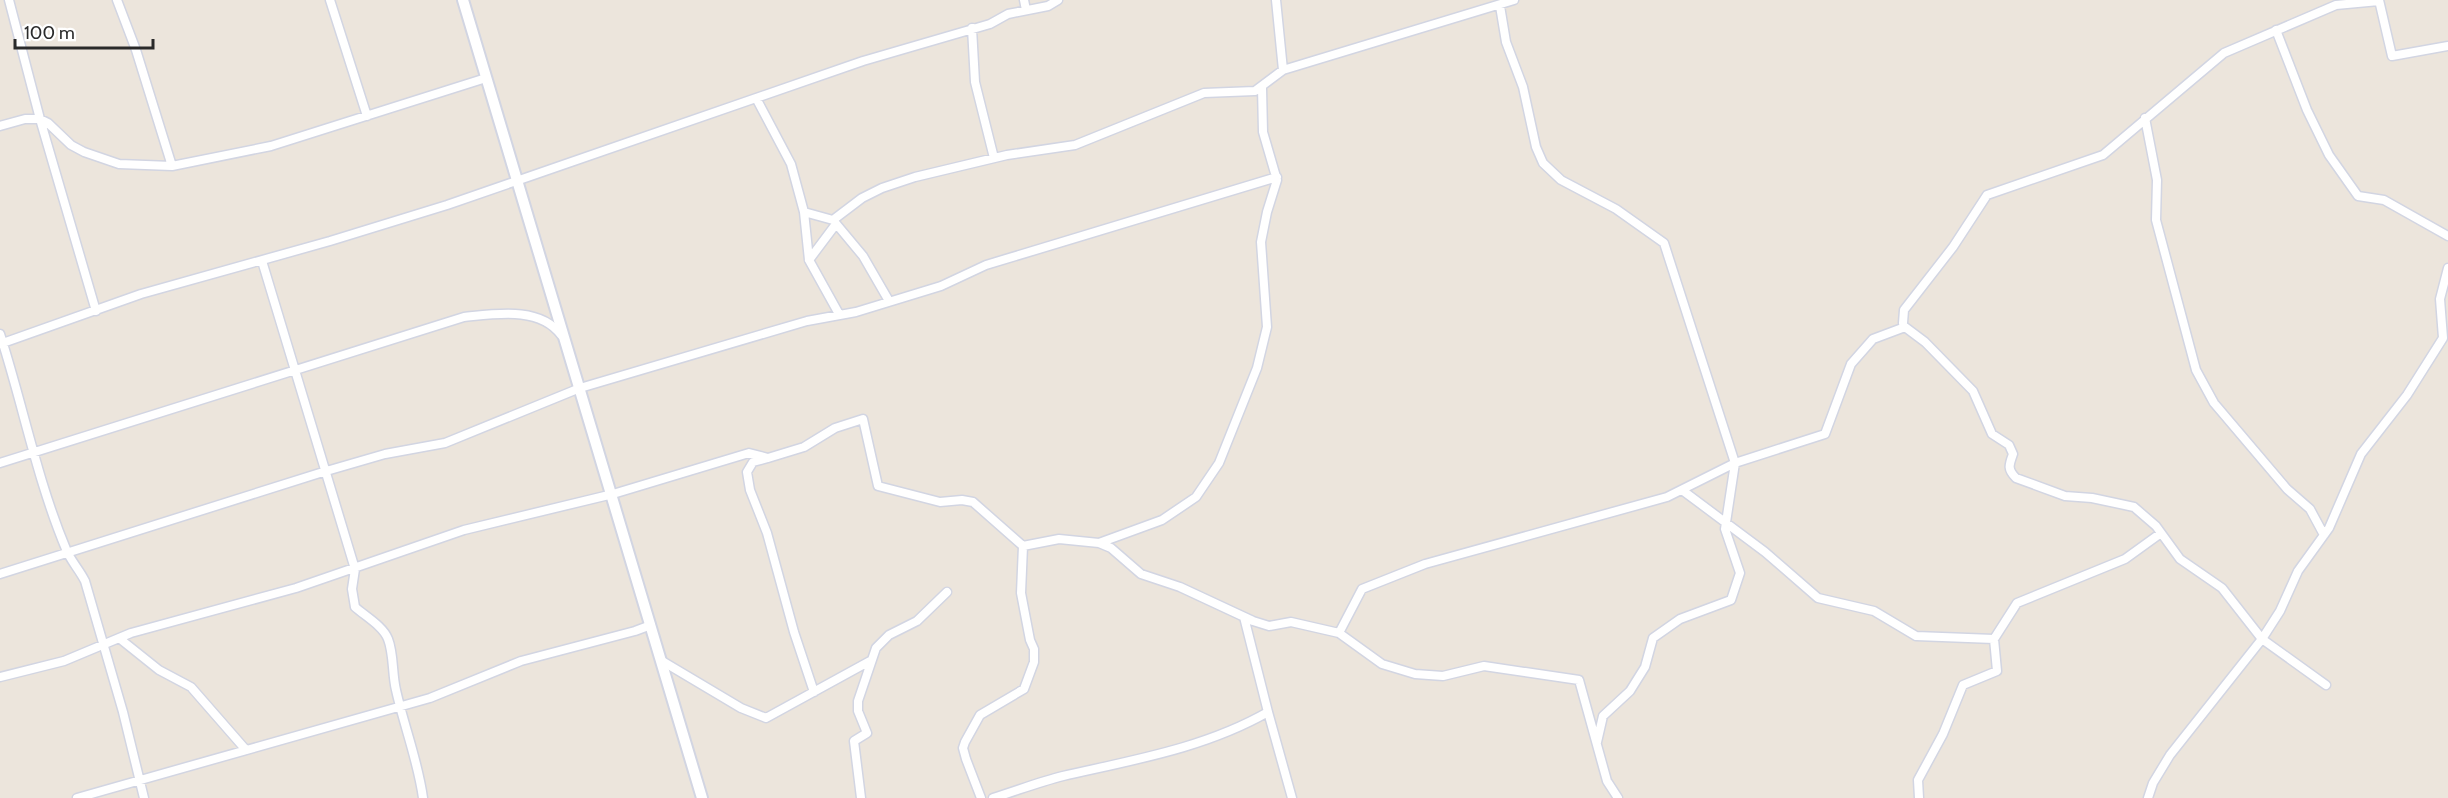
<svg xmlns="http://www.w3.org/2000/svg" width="2448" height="798" viewBox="0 0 2448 798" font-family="Cabin,sans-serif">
  <rect width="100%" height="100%" fill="#ece5dc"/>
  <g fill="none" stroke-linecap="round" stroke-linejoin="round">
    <!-- minor casing -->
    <g stroke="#d2d5e2" stroke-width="11">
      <path id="minor" d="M9 0 40 119 96 311
        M117 0 136 50 172 166
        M330 0 367 116
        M1024 0 1026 10
        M1276 0 1283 70
        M2379 0 2392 56 2448 46
        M1500 6 1506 42 1523 87 1536 147 1543 163 1561 180 1616 209 1664 243 1735 463 1825 434 1851 364 1873 339 1905 327 1925 342 1973 391 1992 434 2009 445 2013 454C2009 465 2007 469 2016 478L2065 496 2092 498 2134 507 2156 526 2180 559 2222 588 2262 639 2326 685
        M972 28 975 82 994 158
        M2276 30 2307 110 2329 155 2358 196 2384 200 2448 236
        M756 98 791 164 804 212 833 220 862 198 882 188 915 177 1007 155 1075 145 1204 93 1255 91 1283 70 1514 0
        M2145 118 2157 180 2156 220 2196 370 2214 403 2287 489 2310 509 2324 535
        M0 126 25 119H40L48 123 71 145 84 152 119 164 172 166 271 146 486 78
        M804 212 809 260 839 314
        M833 220 863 256 889 301
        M809 260 836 224
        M262 261 355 569 352 589 355 607C365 616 383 626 388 639 394 654 392 674 396 690 404 726 418 761 423 798
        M1903 323 1904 310 1953 247 1987 195 2103 155 2224 53 2336 5 2379 1
        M0 334C23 405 37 480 66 549 70 560 79 569 85 581L123 712 144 798
        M0 344 141 294 330 241 447 205 863 61 990 24 1008 14 1048 6 1058 0
        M768 458 753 462 747 472 750 490 767 533 794 632 814 692
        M0 463 464 317C495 314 540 306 561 335
        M1682 490 1765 552 1818 598 1874 611 1916 636 1994 639
        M1099 543 1162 520 1196 497 1219 463 1257 368 1267 327 1261 242 1267 212 1277 180 1263 132 1262 88
        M0 574 323 472 385 454 445 443 580 388 807 321 856 312 941 286 986 265 1277 177
        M1339 633 1362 589 1425 564 1667 497 1735 463
        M119 638 159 670 191 687 246 750
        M662 661 741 708 766 718 870 661
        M0 677 64 661 131 633 296 588 464 530 613 494 749 453 768 458 804 447 835 428 863 419 878 486 940 502 962 500 973 502 1023 546 1059 539 1099 543 1111 548 1141 574 1180 587 1253 621 1269 626 1291 622 1339 633 1382 664 1415 674 1443 676 1484 666 1579 680 1607 781 1618 798
        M1268 712 1292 798
        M1597 742 1603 716 1630 691 1645 667 1653 638 1680 619 1731 600 1740 573 1725 529 1735 463
        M77 798 430 698 521 661 635 631 651 625
        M861 798 854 741 867 733 858 711V701L876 648 889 635 917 621 947 592
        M981 798 966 759 963 748 965 742 980 715 1024 689 1034 662V649L1030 640 1021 593 1023 546
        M993 798C1016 791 1039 782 1063 776 1133 760 1205 748 1268 712L1244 617
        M1919 798 1918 780 1943 734 1963 685 1997 671 1994 639 2017 603 2125 559 2161 533
        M2148 798 2153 783 2170 755 2262 639 2280 611 2298 571 2329 528 2361 454 2407 395 2443 338 2440 299 2448 268"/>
    </g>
    <!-- tertiary casing -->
    <g stroke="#d2d5e2" stroke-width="14">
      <path id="tertiary" d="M463 0 702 798"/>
    </g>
    <!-- minor -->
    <use href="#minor" stroke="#fff" stroke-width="8"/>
    <!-- tertiary -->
    <use href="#tertiary" stroke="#fff" stroke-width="10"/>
  </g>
  <!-- scale -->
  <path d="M15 39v9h138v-9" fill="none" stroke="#2a2a2a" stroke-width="3"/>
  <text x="24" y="39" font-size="18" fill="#2a2a2a" stroke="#ffffff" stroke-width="4.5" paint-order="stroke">100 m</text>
</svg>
